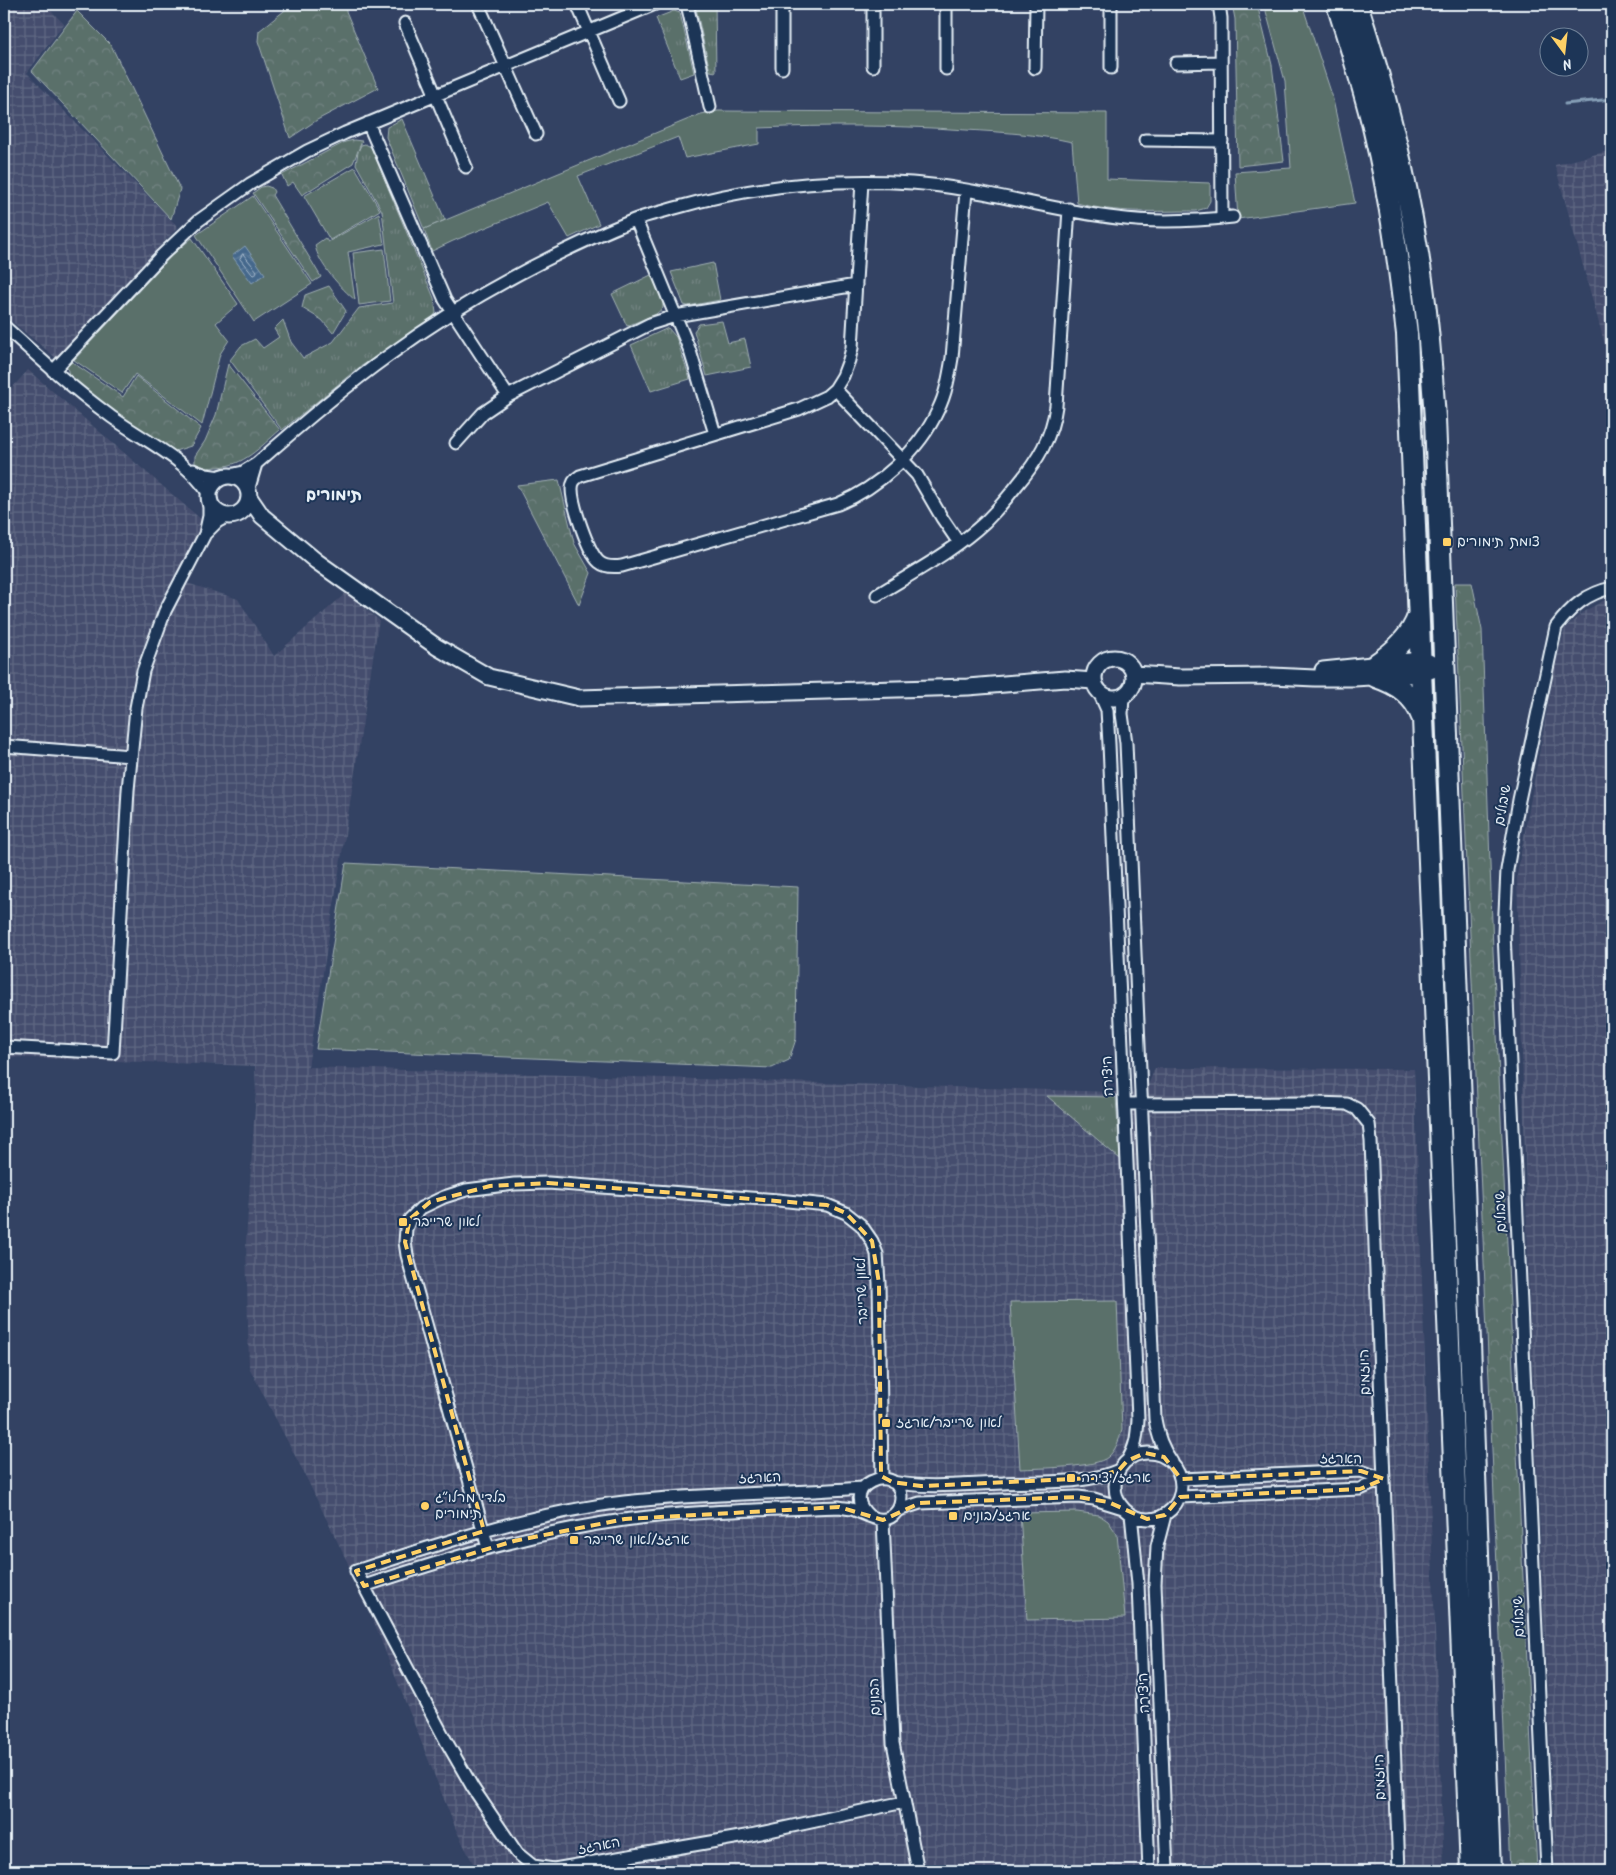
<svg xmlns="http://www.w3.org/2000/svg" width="1616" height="1875" viewBox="0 0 1616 1875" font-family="Kalam,'Playpen Sans Hebrew',sans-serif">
  <defs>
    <pattern id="industrial-grid" width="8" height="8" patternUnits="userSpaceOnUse" patternTransform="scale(1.25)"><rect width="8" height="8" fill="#454e6e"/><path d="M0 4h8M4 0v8" fill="none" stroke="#606883"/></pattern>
    <pattern id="forest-crowns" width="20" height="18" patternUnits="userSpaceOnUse" patternTransform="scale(1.25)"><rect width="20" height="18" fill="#5a6f6b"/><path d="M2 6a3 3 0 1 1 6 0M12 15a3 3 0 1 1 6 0" fill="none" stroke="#728481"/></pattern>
    <pattern id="park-tufts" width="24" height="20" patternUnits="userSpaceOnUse" patternTransform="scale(1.25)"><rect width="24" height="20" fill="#5a6f6b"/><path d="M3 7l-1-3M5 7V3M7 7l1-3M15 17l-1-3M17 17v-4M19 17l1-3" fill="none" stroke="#728481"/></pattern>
    <pattern id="water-waves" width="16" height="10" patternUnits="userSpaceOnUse" patternTransform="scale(1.25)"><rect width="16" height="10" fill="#45688c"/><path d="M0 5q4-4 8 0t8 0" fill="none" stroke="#607e9d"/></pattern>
  </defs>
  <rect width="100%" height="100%" fill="#334263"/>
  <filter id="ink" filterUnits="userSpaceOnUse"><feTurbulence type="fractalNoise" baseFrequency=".02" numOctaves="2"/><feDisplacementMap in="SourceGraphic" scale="10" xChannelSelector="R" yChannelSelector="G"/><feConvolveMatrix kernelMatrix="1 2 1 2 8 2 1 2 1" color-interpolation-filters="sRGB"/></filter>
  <g filter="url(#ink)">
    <!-- industrial -->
    <path fill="url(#industrial-grid)" d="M4 4H44L64 24 27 73 178 227 56 358 4 315Z
      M1612 150V352H1607L1555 165Z
      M28 370 203 521 177 580 238 599 274 656 346 593 379 620 308 1067 1145 1093 1155 1068 1414 1069 1444 1871H477L457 1832 361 1590 303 1471 249 1367 246 1241 256 1092 255 1066 4 1057V397Z
      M1612 596V1871H1556L1529 1297 1517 875 1555 666 1565 628 1583 612Z"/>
    <!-- green -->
    <path fill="#5a6f6b" stroke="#a1b0b2" d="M1264 4H1302L1332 95 1355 203 1238 219 1235 172 1291 168 1285 81Z
      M718 111 1107 113V179L1210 183V201L1206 208 1196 211C1156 211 1116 214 1077 203L1072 142C1037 134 1001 132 966 130 896 125 828 125 759 128V144L685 158 678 137 578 176 599 224 569 238 548 202 453 241 432 251 424 229 701 114Z
      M355 167 380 210 330 240 304 196Z
      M253 196 312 284 254 322 196 235Z
      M379 213 384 244 348 252 355 300C341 288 318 264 315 245L325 238 328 242Z
      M192 238 238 304 216 323 229 340 220 354 202 425 135 374 122 393 74 360 172 255Z
      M384 249 390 301 359 305 353 253Z
      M1117 1301 1122 1430C1119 1440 1116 1450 1108 1457 1096 1468 1039 1468 1020 1469L1010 1302Z
      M1077 1512 1099 1515 1108 1521 1117 1534 1125 1618 1027 1620 1020 1513Z"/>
    <!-- forest -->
    <path fill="url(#forest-crowns)" stroke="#a1b0b2" d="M290 4H343L378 88 317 120 290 138 258 41 259 31 284 11Z
      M1232 4H1257L1272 65 1284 161 1238 166 1235 19Z
      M77 11 111 45 180 189 171 219 32 71Z
      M354 140 362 141 353 163 302 195 293 182 287 186 282 175 345 142Z
      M266 186 272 188 274 192 272 195 321 277 313 282 253 193 261 187Z
      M329 286 346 311 333 333 322 320 302 308 305 295Z
      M722 321 728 343 745 339 751 367 707 376 694 331 699 324Z
      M72 362 123 397 136 376 201 428 191 446 175 451 143 432 74 381 69 375 67 367Z
      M228 364 280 430C260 447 244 466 217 467 209 468 202 468 195 463V456L205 441 216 415Z
      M559 480 574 543 591 573 579 605 517 485Z
      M1455 583H1472L1482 630 1493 951 1537 1871H1510Z
      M346 863 798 887 796 1039 789 1060 772 1068 316 1049Z"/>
    <!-- park -->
    <path fill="url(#park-tufts)" stroke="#a1b0b2" d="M700 4H715L716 72 710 71 696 8Z
      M674 11 680 13 694 73 680 78 656 18Z
      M402 119 445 220 424 229 386 137 387 127Z
      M365 144 371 147 434 298 436 313 430 321 357 369 282 430 230 360 241 346 255 339 263 348 279 337 274 329 283 320 291 342 303 358 333 342 359 308 393 303 382 211 356 164 358 152 361 145Z
      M713 263 720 300 688 306 684 305 671 272Z
      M653 274 663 298V308L656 314 627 326 612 294Z
      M668 328 676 337 690 379 651 391 631 345Z
      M1047 1096 1116 1097 1120 1159Z"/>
    <!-- water -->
    <path fill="url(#water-waves)" stroke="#869fb7" d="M245 246 265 274 252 283 232 256Z"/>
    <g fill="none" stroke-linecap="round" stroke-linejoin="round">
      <!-- shore -->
      <path stroke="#a7bacd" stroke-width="1" d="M243 254 257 271 255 275 252 274 240 259Z"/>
      <!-- stream -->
      <path stroke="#869fb7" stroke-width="3" d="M1565 104 1612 99"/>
      <!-- street casing -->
      <g stroke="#e8f1f8" stroke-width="15">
        <path id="street" d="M478 4 536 134
          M577 4 619 101
          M687 4 710 107
          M782 4V68
          M873 4V66
          M1219 4 1221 18 1222 218
          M405 23 466 167
          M1176 63 1221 62
          M1035 68 1036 4
          M1111 68V4
          M946 69V4
          M368 123 445 300 508 396
          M1145 140 1222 141
          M862 182 852 348 849 360 843 376 835 389 827 396 799 409 580 476C575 479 572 482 572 489 572 504 588 552 599 562 605 567 615 567 622 566L838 504C878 488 920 450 938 410 946 394 949 376 952 358L966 191
          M636 220 690 351 715 434
          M4 326C38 357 72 388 109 415 141 439 188 460 208 493
          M53 371 161 256 198 221 250 184 307 151 345 133 655 4
          M835 389 917 475 942 518 959 543
          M456 443 483 413 508 396 650 324 675 316 856 285
          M193 470 206 475 221 477
          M230 475 243 472 256 464C299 426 342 389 388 356 463 301 548 255 634 220 647 215 662 212 675 208 752 186 832 178 912 183 981 188 1048 210 1117 218 1155 223 1195 221 1233 217
          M248 491 256 464
          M205 534 217 522 230 515
          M877 595C914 572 954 551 985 522 997 510 1008 497 1018 484 1038 460 1052 437 1056 406L1069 209
          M1098 690 1107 710 1109 744 1138 1419C1137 1436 1136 1447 1127 1461
          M1123 696 1122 714 1126 743 1155 1419C1158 1436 1162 1448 1172 1462
          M4 746 131 756
          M4 1047 113 1053 128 790 136 708 143 671 165 611 205 534 209 516V500
          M1125 1104 1315 1103 1347 1104 1357 1109 1369 1124 1371 1141 1399 1871
          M1115 1486a33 33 0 1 1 66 0a33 33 0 1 1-66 0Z
          M1181 1479 1361 1471 1384 1479
          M892 1482C929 1489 966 1484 1003 1483 1040 1481 1086 1485 1119 1470
          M863 1488C783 1494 703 1493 624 1502 532 1513 444 1542 356 1571L446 1741 473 1788 517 1853 533 1866 554 1869 746 1836 904 1802
          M1180 1497 1360 1489 1384 1479
          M898 1510 920 1503 1078 1497 1094 1499 1123 1508
          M1131 1514 1138 1584 1149 1871
          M1165 1515 1157 1546 1155 1584 1167 1871
          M883 1520 893 1743 918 1871
          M488 1548 407 1255 405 1242 406 1229 410 1219 421 1208 444 1197 466 1190 514 1184 548 1183 778 1200 827 1205 846 1213 861 1225 872 1241 877 1254 879 1283 882 1478
          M364 1586C449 1558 535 1532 624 1520 695 1510 768 1510 839 1507 843 1508 847 1508 851 1509 866 1513 884 1529 897 1511 900 1507 901 1502 901 1496 897 1461 836 1486 869 1516
          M1547 1871 1504 933 1507 870 1519 800 1556 627C1571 607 1587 593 1612 588"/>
      </g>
      <!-- secondary casing -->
      <g stroke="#e8f1f8" stroke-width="19">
        <path id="secondary" d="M209 496a20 20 0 1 1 40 0a20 20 0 1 1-40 0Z
          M249 497 262 516 316 561 437 647 489 677 579 698 968 687 1065 679 1094 681
          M1094 678a20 20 0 1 1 40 0a20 20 0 1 1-40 0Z
          M1323 670 1420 660 1429 662
          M1134 674 1180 677 1272 676 1315 678H1354L1421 674 1444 666"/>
      </g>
      <!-- highway casing -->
      <g stroke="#e8f1f8" stroke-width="24">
        <path id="highway" d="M1337 4C1350 46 1364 88 1374 131 1390 198 1399 266 1407 334L1471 1871
          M1357 4C1383 84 1404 165 1417 248 1427 304 1431 361 1435 418L1490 1871
          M1376 664C1394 652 1411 637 1418 616
          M1376 677C1397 684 1414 695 1422 717"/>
      </g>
      <!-- street -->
      <use href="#street" stroke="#1d3557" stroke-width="11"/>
      <!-- secondary -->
      <use href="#secondary" stroke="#1d3557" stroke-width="15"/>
      <!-- highway -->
      <use href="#highway" stroke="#1d3557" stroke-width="20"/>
    </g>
  </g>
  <!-- marked area -->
  <path fill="none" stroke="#ffd166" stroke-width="4" stroke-dasharray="10 6" stroke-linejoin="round" d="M548 1183 827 1205 846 1213 872 1241 879 1283 881 1476 892 1482 921 1486 1093 1478 1119 1470 1127 1461 1145 1453 1164 1457 1181 1479 1361 1471 1384 1479 1360 1489 1180 1497 1165 1515 1147 1519 1108 1502 1078 1497 920 1503 883 1520 839 1507 625 1519 514 1541 364 1586 356 1571 484 1531 405 1242 410 1219 430 1202 490 1186Z"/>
  <!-- markers -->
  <g fill="#ffd166" stroke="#1d3557" stroke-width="2">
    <rect x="1442" y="537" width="10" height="10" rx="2.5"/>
    <rect x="398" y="1217" width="10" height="10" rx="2.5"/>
    <rect x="881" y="1418" width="10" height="10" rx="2.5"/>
    <rect x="1066" y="1473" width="10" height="10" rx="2.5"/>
    <circle cx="425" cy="1506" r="5"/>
    <rect x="948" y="1511" width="10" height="10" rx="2.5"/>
    <rect x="569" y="1535" width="10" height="10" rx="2.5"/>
  </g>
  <g text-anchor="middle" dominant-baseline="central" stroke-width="4" stroke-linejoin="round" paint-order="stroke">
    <!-- poi labels -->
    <g font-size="14" fill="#e8f1f8" stroke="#1d3557" text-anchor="start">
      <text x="1457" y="542">צומת תימורים</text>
      <text x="413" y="1222">לאון שרייבר</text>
      <text x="896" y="1423">לאון שרייבר/ארגז</text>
      <text x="1081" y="1478">ארגז/יצירה</text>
      <text x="435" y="1498">בלדי מרלו״ג<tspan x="435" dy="16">תימורים</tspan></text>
      <text x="963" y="1516">ארגז/בונים</text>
      <text x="584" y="1540">ארגז/לאון שרייבר</text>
    </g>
    <!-- street labels -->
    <g font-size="14" fill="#e8f1f8" stroke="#1d3557">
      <text transform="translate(1503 805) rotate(-80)">שיבולים</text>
      <text transform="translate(1108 1076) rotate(-92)">היצירה</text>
      <text transform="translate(1501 1212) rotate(-93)">שיבולים</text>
      <text transform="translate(862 1291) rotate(-92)">לאון שרייבר</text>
      <text transform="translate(1365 1372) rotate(-92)">היוזמים</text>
      <text transform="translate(1341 1459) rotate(1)">הארגז</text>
      <text transform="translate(760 1478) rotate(-2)">הארגז</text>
      <text transform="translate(1519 1617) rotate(-93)">שיבולים</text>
      <text transform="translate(1144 1693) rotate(-92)">היצירה</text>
      <text transform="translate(875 1697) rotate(-93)">הבונים</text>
      <text transform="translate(1380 1777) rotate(-92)">היוזמים</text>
      <text transform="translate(599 1846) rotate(-10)">הארגז</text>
    </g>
    <!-- quarter labels -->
    <g font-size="16" font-weight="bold" fill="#e8f1f8" stroke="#1d3557">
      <text x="334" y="495">תימורים</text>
    </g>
  </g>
  <!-- margin -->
  <rect width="1616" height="1875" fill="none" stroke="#1d3557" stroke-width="20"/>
  <rect x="10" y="10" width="1596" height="1855" fill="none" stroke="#e8f1f8" stroke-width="2" filter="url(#ink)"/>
  <!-- north arrow -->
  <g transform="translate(1564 52) rotate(165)"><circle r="24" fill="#1d3557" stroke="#6e8097"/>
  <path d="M0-4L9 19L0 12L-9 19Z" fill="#ffd166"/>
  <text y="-8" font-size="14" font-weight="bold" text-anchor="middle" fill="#e8f1f8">N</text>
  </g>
</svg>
